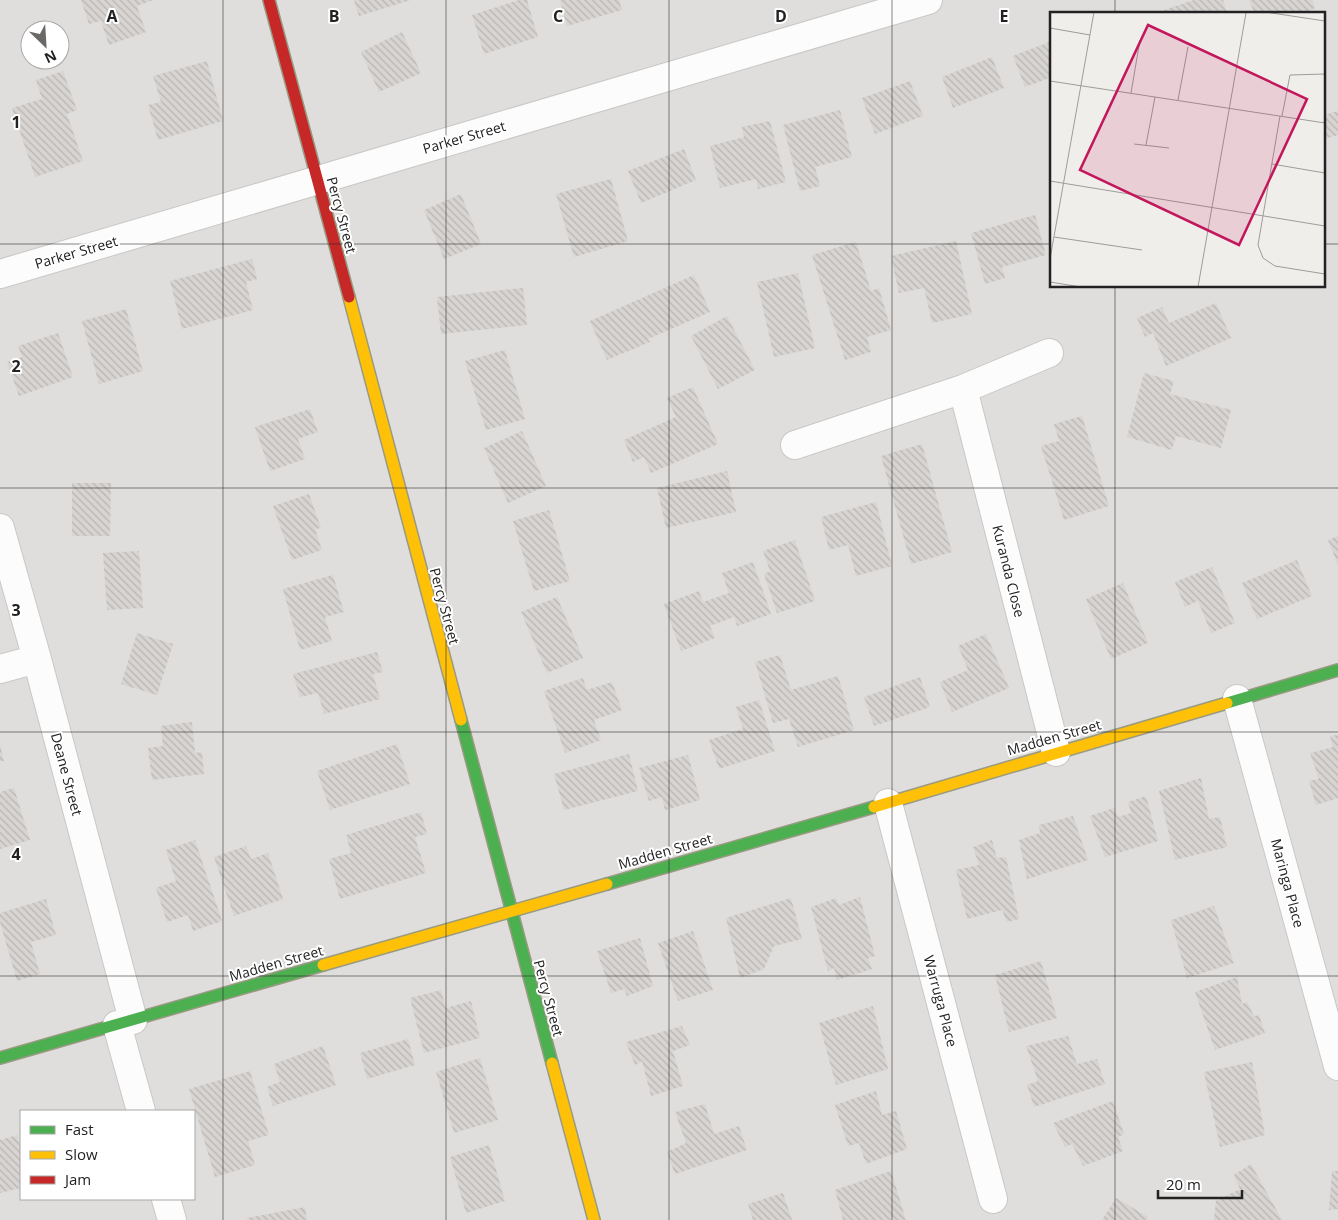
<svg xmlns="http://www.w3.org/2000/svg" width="1338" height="1220" viewBox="0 0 1338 1220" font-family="'Open Sans',sans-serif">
  <defs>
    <pattern id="building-back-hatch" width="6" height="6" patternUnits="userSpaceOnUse" patternTransform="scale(1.25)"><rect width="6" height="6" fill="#d7d4d2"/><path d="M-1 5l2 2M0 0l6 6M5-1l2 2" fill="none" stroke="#b8b6b4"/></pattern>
  </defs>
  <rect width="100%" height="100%" fill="#f0eeeb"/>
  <!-- residential -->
  <path fill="#dfdedc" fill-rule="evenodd" d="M0 0H1338V1220H0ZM1052 14H1324V286H1052ZM30 30H60V60H30ZM21 1111H194V1199H21Z"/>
  <!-- building -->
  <path fill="url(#building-back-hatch)" d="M81 0H153L137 6 146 32 109 45 101 21 89 24Z
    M354 0H411L359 16Z
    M519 0H527L538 37 484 54 472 15Z
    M560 0H619L622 10 567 26Z
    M1194 0H1223L1227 14H1165L1164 10Z
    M1249 0H1312L1315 8 1302 14H1255Z
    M402 32 421 73 379 92 361 52Z
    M1052 41V77L1025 87 1013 56Z
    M992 57 1004 88 953 108 942 77Z
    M207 61 223 121 158 140 148 105 161 102 153 76Z
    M63 71 77 110 67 114 83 161 35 177 12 108 42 99 36 80Z
    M910 81 923 116 875 134 862 98Z
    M840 110 852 157 815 167 820 186 800 191 783 125Z
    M1338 111V135L1324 139V115Z
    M770 121 786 182 758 189 756 179 720 188 710 146 744 137 742 127Z
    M684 149 696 180 641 203 628 171Z
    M611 179 628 241 574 257 556 194Z
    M461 194 481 244 444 259 424 210Z
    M1035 215 1046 255 1002 267 1005 278 985 284 971 233Z
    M956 241 972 314 932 323 924 288 899 293 891 256Z
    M856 242 871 291 879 288 891 330 867 337 871 352 845 360 812 255Z
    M252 259 257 279 246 282 253 310 182 329 170 281Z
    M798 273 815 348 774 357 757 282Z
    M694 275 710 312 648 339 650 342 607 360 590 321Z
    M523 288 527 325 441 334 437 297Z
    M1216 303 1231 338 1166 366 1153 333 1145 337 1137 318 1162 307 1169 323Z
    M126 309 143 371 99 384 82 321Z
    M727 316 755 370 718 389 691 336Z
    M58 333 73 377 19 396 7 362 22 357 18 346Z
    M505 350 525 419 486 430 465 361Z
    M1144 373 1174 381 1170 394 1231 410 1221 448 1176 436 1172 450 1127 437Z
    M693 387 718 444 651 473 644 457 633 462 624 440 676 417 667 398Z
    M310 409 318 432 298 439 305 459 270 471 255 427Z
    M1082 416 1109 506 1064 520 1041 446 1059 441 1054 424Z
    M522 431 546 486 508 503 484 448Z
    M922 444 952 552 911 564 881 456Z
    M727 471 736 512 666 528 657 488Z
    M72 483H111L110 536H72Z
    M309 494 321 528 315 529 322 550 292 560 273 506Z
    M876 502 892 566 856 576 848 545 829 550 821 517Z
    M549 510 570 581 534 591 513 521Z
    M1338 536V565L1328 540Z
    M795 540 815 601 777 613 764 574 770 571 763 551Z
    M139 551 143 608 107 610 103 553Z
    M1297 560 1312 596 1257 619 1242 583Z
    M753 562 771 614 737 626 734 617 710 626 715 638 681 651 664 604 699 591 703 602 729 593 722 573Z
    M1212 567 1235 623 1211 633 1198 601 1185 607 1175 582Z
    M333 575 344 612 325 617 332 641 300 650 283 589Z
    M1123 583 1148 643 1111 659 1086 599Z
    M557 597 583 658 547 673 521 612Z
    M137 633 173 644 157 695 121 684Z
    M986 634 1009 688 952 712 940 682 968 670 958 646Z
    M377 652 383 672 373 674 380 699 324 714 318 693 300 697 293 674Z
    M780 655 791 690 838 676 854 730 798 747 789 719 773 723 755 662Z
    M920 677 930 707 874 726 864 697Z
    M583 678 587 690 612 682 622 710 594 720 601 740 565 753 544 691Z
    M759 700 775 751 719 769 709 740 743 729 736 707Z
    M192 722 195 753 202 752 204 774 152 780 148 748 163 746 161 726Z
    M1338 735V798L1316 805 1309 781 1319 779 1310 753 1333 747 1330 736Z
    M397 744 410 784 330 810 317 771Z
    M0 745 4 761H0Z
    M629 754 638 791 564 810 554 774Z
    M688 755 700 800 665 810 662 797 649 801 639 768Z
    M1201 778 1209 819 1220 817 1227 847 1175 860 1159 791Z
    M14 788 30 840 0 849V792Z
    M1146 796 1158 841 1105 857 1090 816 1114 808 1118 817 1131 813 1128 802Z
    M421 812 427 834 415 837 426 873 340 899 329 859 351 853 346 835Z
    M1073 816 1088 860 1027 879 1019 840 1040 833 1039 825Z
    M195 840 222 921 193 931 188 915 167 922 156 888 176 881 166 850Z
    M992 840 997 858 1006 857 1019 919 1007 922 1002 910 967 919 956 870 979 865 973 847Z
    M246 846 251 859 268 853 283 899 234 916 214 857Z
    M860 897 875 956 868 958 872 969 837 980 834 968 828 971 811 907 836 898 839 905Z
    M791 898 802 939 774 946 764 969 740 978 726 918Z
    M46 899 56 935 31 942 40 974 17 981 0 922V913Z
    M1214 906 1234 963 1187 978 1171 920Z
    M693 931 713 990 678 1001 658 943Z
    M640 938 653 986 627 996 624 989 611 993 597 951Z
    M1041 961 1057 1018 1009 1032 995 975Z
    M1237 977 1242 1004 1247 1002 1254 1016 1259 1015 1265 1033 1215 1050 1195 992Z
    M441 990 446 1008 471 1001 480 1038 424 1053 410 998Z
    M873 1006 888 1069 836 1085 819 1023Z
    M682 1026 690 1045 673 1051 683 1086 651 1096 642 1061 635 1065 626 1042Z
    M1068 1036 1077 1064 1097 1059 1105 1084 1034 1107 1027 1085 1038 1081 1026 1046Z
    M408 1039 415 1065 367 1079 360 1053Z
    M323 1046 336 1085 273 1106 267 1087 280 1082 274 1064Z
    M480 1058 498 1120 454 1133 436 1072Z
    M1252 1062 1265 1135 1220 1147 1204 1072Z
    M250 1071 269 1135 248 1141 255 1165 215 1177 189 1089Z
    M876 1091 882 1115 896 1111 907 1149 866 1164 859 1143 848 1146 835 1105Z
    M1113 1101 1124 1134 1118 1137 1123 1151 1083 1166 1072 1144 1065 1147 1053 1123Z
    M705 1104 714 1134 739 1126 747 1150 675 1174 667 1152 686 1143 675 1112Z
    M17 1135 21 1150V1188L0 1193V1140Z
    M489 1145 505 1201 466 1213 450 1157Z
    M1251 1164 1282 1220H1214L1216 1201 1240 1189 1234 1175Z
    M891 1171 906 1220H843L835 1190Z
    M1332 1171H1338V1209L1329 1210Z
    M783 1193 792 1220H753L748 1204Z
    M1116 1198 1148 1217 1146 1220H1102Z
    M305 1207 307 1220H247V1218Z"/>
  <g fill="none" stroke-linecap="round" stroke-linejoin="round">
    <!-- street casing -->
    <g stroke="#c9c8c7" stroke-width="30">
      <path id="street" d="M0 274 928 0
        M963 389 1056 752
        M795 445 963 389 1049 353
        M0 528 37 659 133 1020
        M0 669 37 659
        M1237 699 1338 1066
        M888 803 993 1199
        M117 1025 141 1111
        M166 1199 172 1220"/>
    </g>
    <!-- fast casing -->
    <g stroke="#999a82" stroke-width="14">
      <path id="fast" d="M1227 703 1338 670
        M461 720 552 1063
        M607 884 874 807
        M0 1058 323 965"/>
    </g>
    <!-- slow casing -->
    <g stroke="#999a82" stroke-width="14">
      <path id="slow" d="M349 297 461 720
        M874 807 1227 703
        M323 965 607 884
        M552 1063 594 1220"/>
    </g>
    <!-- jam casing -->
    <g stroke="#999a82" stroke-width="14">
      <path id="jam" d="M269 0 349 297"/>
    </g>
    <!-- street -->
    <use href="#street" stroke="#fdfcfc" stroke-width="28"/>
    <!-- fast -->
    <use href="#fast" stroke="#4caf50" stroke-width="11"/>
    <!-- slow -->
    <use href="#slow" stroke="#ffc107" stroke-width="11"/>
    <!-- jam -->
    <use href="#jam" stroke="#c62828" stroke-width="11"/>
  </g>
  <!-- grid -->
  <path fill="none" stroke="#222" stroke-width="1" stroke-opacity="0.55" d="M223 0V1220M446 0V1220M669 0V1220M892 0V1220M1115 0V14M0 244H1052M1324 244H1338M1115 286V1220M0 488H1338M0 732H1338M0 976H1338"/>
  <g text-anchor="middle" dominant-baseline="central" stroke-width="4" stroke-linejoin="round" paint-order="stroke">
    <!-- street labels -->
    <g font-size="14" fill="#222" stroke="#fff">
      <text transform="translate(464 137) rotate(-16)">Parker Street</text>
      <text transform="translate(342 215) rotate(75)">Percy Street</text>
      <text transform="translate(76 252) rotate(-16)">Parker Street</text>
      <text transform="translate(1009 571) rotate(76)">Kuranda Close</text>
      <text transform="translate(445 606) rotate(75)">Percy Street</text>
      <text transform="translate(1054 737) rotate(-16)">Madden Street</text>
      <text transform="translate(67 774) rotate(75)">Deane Street</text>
      <text transform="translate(665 851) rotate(-16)">Madden Street</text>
      <text transform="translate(1288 883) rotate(75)">Maringa Place</text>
      <text transform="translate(276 963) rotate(-16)">Madden Street</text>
      <text transform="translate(549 998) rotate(75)">Percy Street</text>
      <text transform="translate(941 1001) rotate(75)">Warruga Place</text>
    </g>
  </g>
  <!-- overview -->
  <g transform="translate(1050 12)">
    <rect width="275" height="275" fill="#f0eeeb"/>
    <path fill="none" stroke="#9e9c9b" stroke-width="1" d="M215 0 275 9M0 16 40 23M0 69 275 111M81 81 90 28M128 88 138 35M230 104 208 233 213 246 225 254 275 262M232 104 240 63 275 62M84 132 119 136M96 133 105 85M222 152 275 161M0 169 275 214M4 225 92 238M0 247 44 0M0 270 31 275M148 275 196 1"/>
    <path fill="#c2185b" fill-opacity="0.15" stroke="#c2185b" stroke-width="2.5" d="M98 13 257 87 189 233 30 158Z"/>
    <rect width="275" height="275" fill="none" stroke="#222" stroke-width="2.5"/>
  </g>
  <g font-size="16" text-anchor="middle" font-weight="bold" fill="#222" stroke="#fff" stroke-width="4" stroke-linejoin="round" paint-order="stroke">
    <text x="112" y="22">A</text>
    <text x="334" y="22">B</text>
    <text x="558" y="22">C</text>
    <text x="781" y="22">D</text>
    <text x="1004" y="22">E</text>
    <text x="16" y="128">1</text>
    <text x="16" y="372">2</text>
    <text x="16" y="616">3</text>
    <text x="16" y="860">4</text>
  </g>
  <!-- legend -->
  <rect x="20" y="1110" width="175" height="90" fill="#ffffff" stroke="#a7a7a7"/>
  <rect x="30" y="1126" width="25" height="8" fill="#4caf50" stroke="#a7a7a7"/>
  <text x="65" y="1135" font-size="15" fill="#222222">Fast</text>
  <rect x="30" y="1151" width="25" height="8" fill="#ffc107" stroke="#a7a7a7"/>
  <text x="65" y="1160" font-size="15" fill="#222222">Slow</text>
  <rect x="30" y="1176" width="25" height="8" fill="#c62828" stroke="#a7a7a7"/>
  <text x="65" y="1185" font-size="15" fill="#222222">Jam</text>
  <!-- north arrow -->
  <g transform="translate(45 45) rotate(155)"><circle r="24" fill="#ffffff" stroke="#a7a7a7"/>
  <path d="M0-4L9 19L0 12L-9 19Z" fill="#6a6968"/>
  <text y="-8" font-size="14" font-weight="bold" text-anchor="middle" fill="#222222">N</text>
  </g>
  <!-- scale -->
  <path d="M1158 1190v8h84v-8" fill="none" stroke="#222222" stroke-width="2.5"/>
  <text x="1166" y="1190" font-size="15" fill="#222222" stroke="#ffffff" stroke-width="4" paint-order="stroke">20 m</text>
</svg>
